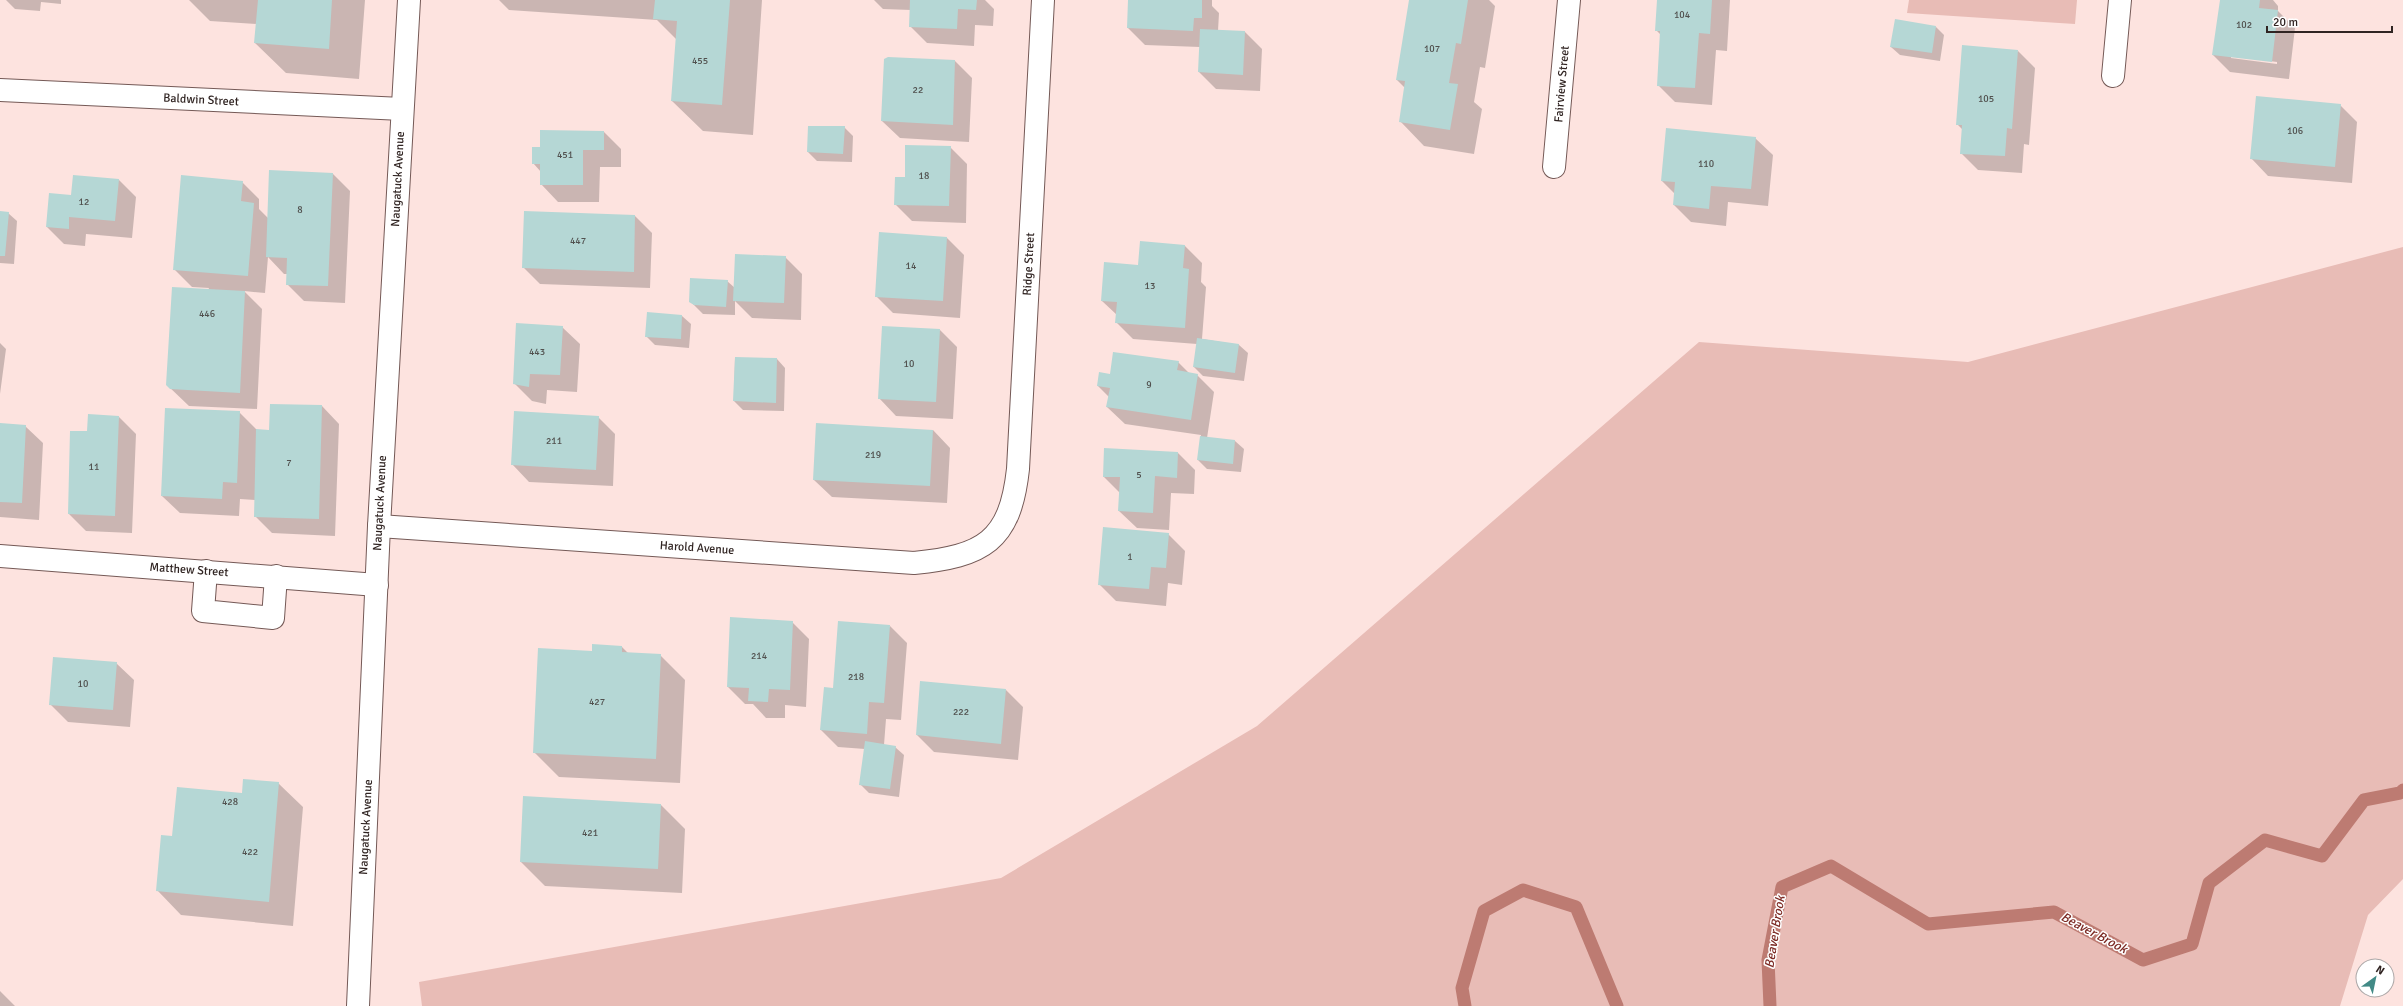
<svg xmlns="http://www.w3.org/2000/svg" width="2403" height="1006" viewBox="0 0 2403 1006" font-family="Signika,sans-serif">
  <rect width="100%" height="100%" fill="#fde3df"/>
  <!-- green -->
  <path fill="#e8bcb6" d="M1909 0H2077L2075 24 1907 13Z
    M2403 247V879L2368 915 2340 1006H422L419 982 1001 878 1257 726 1699 342 1968 362Z"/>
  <!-- shadow -->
  <path fill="#0003" fill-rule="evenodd" d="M6 0H61V4L41 2 40 11 15 9Z
    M189 0H365L359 79 286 73 255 43 257 24 210 21Z
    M499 0H762L753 135 703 131 672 101 677 40 657 20 509 10Z
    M874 0H985L994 9 993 26 975 25 974 46 927 43 910 26 911 10 883 9Z
    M1129 0H1212V6L1219 13 1218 31 1245 32 1262 49 1260 91 1216 89 1199 72 1200 47 1145 45 1128 28Z
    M1410 0H1489L1495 6 1485 68 1480 67 1474 102 1482 109 1474 154 1424 146 1400 121 1405 88 1397 80Z
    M1658 0H1730L1727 51 1716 50 1712 105 1675 102 1658 85 1661 35 1656 30Z
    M2221 0H2273L2278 6V11L2295 28 2289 79 2230 72 2213 55ZM2231 56 2277 62V64L2231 58Z
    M1936 27 1944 35 1940 61 1900 55 1891 47Z
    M2018 51 2035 68 2029 145 2024 144 2022 173 1978 170 1961 153 1963 130 1957 124Z
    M888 58 955 61 972 78 969 142 900 138 882 121Z
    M2340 105 2357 122 2352 183 2268 176 2251 158Z
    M844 127 853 136 852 162 817 161 808 152Z
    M603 131 621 149V167H600L599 202H558L541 184V172L533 163 541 148Z
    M1755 138 1773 155 1768 206 1728 202 1726 226 1691 222 1674 205 1675 194 1662 181Z
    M950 147 967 164 966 223 912 221 895 204Z
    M333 174 350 191 345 303 304 301 287 284V274H284L268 257 265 293 244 291 262 309 257 409 189 406 167 385 209 288 192 287 174 269 242 182 259 199V209L269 219Z
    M119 180 136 197 132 238 86 234 85 246 64 244 47 227 72 196Z
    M0 212 8 213 17 221 14 264 0 263Z
    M635 216 652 233 650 288 540 284 523 267Z
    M947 238 964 255 960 318 893 313 876 296Z
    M1141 242 1185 246 1202 263 1201 282 1206 287 1202 339 1239 345 1248 353 1244 381 1203 376 1194 367 1197 344 1133 339 1116 322 1117 315 1102 301 1139 266Z
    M785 257 802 274 801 320 752 318 735 301V315L703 314 690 301 727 281 735 288Z
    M648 313 682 316 691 324 689 348 655 345 646 336Z
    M562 327 580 344 577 392 547 390 546 404 532 401 514 383Z
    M940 330 957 347 953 419 896 416 879 398Z
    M0 343 6 349 0 394Z
    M735 358 777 359 785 368 784 411 743 410 734 401Z
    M1178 362 1189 373 1197 375 1214 392 1207 438 1235 441 1244 449 1241 472 1207 469 1198 460 1201 435 1125 424 1107 407 1109 397 1098 386 1111 375Z
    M322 406 339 424 335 536 272 533 255 516V500L240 499 239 516 180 513 162 496 239 412 257 430 270 431Z
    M119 417 136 434 132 533 86 531 69 514Z
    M598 417 615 434 613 486 529 482 512 464Z
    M0 424 25 426 43 443 39 520 0 517Z
    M933 430 950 448 947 503 832 497 814 480Z
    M1178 453 1195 470 1194 494 1171 493 1169 530 1137 528 1119 511 1120 493 1104 477Z
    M1168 534 1185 551 1182 585 1168 583 1166 606 1116 601 1099 584Z
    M792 622 809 639 806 707 785 705V718H766L753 704H745L728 687Z
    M890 626 907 643 901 720 886 719 884 745 895 747 904 755 899 797 869 793 860 784 865 749 838 747 821 730Z
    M593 645 622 647 629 654 660 655 685 680 680 783 559 777 534 752 593 652Z
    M116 663 134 680 130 727 68 722 51 705Z
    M1006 690 1023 707 1018 760 934 752 917 735Z
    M278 783 303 807 293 926 181 915 157 890 173 837 242 794Z
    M661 805 685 829 682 893 545 886 521 862Z
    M0 991 15 1006H0Z"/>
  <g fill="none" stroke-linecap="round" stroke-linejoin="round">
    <!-- stream -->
    <path stroke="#bd7b72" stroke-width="13" d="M1465 1006 1462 988 1484 911 1523 890 1576 907 1617 1006
      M1770 1006 1768 960 1782 887 1831 866 1928 924 2054 912 2143 960 2192 944 2209 883 2265 840 2322 856 2364 800 2400 793 2403 790"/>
  </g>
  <!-- building -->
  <path fill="#b5d7d5" d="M258 0H332L329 49 254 43Z
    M655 0H730L722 105 671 101 677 21 653 19Z
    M910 0H977L976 10 958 9 957 29 909 27Z
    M1128 0H1202V18H1194L1193 31 1127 28Z
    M1409 0H1468L1461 44 1456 43 1449 83 1458 84 1450 130 1399 122 1405 81 1396 80Z
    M1657 0H1712L1710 34 1699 33 1695 88 1657 86 1660 31H1655Z
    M2220 0H2260L2259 8 2278 10 2272 62 2212 55Z
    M1895 19 1936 26 1932 53 1890 47Z
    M1200 29 1245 31 1243 75 1198 72Z
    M1962 45 2018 50 2012 129 2007 128 2005 156 1960 154 1962 125H1956Z
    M888 57 955 60 953 125 881 121 884 59Z
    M2256 96 2341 104 2335 167 2250 159Z
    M808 126H845L843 154 807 152Z
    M1666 128 1756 137 1751 189 1711 186 1709 209 1673 205 1675 182 1661 181Z
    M540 130 604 131V150H583V185H540V164H532V147H540Z
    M905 145 951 146 949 206 894 205 895 177H905Z
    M269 170 333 173 328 286 286 285 287 258 266 257Z
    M73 175 119 179 115 221 69 217V229L46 227 49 193 71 195Z
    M181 175 243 181 241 201 254 203 248 276 173 270Z
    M0 211 9 212 5 256H0Z
    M524 211 635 215 634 272 522 268Z
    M879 232 947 237 943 301 875 297Z
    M1140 241 1185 245 1183 268 1189 269 1185 328 1115 323 1117 302 1101 301 1104 262 1138 265Z
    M735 254 786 256 784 303 733 301Z
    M690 278 728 280 726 307 694 305 689 302Z
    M172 287 245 291 240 393 170 389 166 385Z
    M647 312 682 315 681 339 645 337Z
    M516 323 563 326 560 375 530 374 529 387 513 384Z
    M882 326 940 329 936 402 878 399Z
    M1197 338 1239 344 1235 373 1193 367Z
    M1113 352 1179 361 1177 370 1198 374 1191 420 1106 407 1110 388 1097 386 1099 372 1110 374Z
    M735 357 777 358 776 403 733 401Z
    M270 404 322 405 319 519 254 517 256 429 269 430Z
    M165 408 240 411 237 483 223 482 222 499 161 496Z
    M514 411 599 416 596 470 511 465Z
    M88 414 119 416 115 516 68 514 70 431H87Z
    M0 423 26 425 22 503 0 502Z
    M816 423 933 430 930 486 813 480Z
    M1200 436 1235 440 1233 464 1197 460Z
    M1104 448 1178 452 1177 478 1155 476 1153 513 1118 511 1120 477H1103Z
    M1103 527 1169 533 1166 568 1151 567 1149 589 1098 585Z
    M730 617 793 621 790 690 769 689 768 702 748 701 749 688 727 687Z
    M838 621 890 625 884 703 869 702 867 734 820 730 824 687 833 688Z
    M592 644 622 646V652L661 654 656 759 533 753 538 648 592 651Z
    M53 657 117 662 113 710 49 705Z
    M920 681 1006 689 1001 744 916 735Z
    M865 741 896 746 890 789 859 785Z
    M243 779 279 782 269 902 156 891 161 835 172 836 177 787 242 793Z
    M523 796 661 804 658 869 520 862Z"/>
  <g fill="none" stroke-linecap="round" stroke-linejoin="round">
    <!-- service casing -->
    <g stroke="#745956" stroke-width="24">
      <path id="service" d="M206 571 203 611 273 618 276 576"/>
    </g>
    <!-- minor casing -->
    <g stroke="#745956" stroke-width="24">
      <path id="minor" d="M2113 76 2120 0
        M1554 167 1569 0
        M379 526 914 563C983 556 1010 542 1018 469L1043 0
        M0 556 377 585"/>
    </g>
    <!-- tertiary casing -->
    <g stroke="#745956" stroke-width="24">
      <path id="tertiary" d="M0 90 402 109"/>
    </g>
    <!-- secondary casing -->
    <g stroke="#745956" stroke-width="24">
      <path id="secondary" d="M358 1006 379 526 409 0"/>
    </g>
    <!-- service -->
    <use href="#service" stroke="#fff" stroke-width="22"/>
    <!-- minor -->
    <use href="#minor" stroke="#fff" stroke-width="22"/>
    <!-- tertiary -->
    <use href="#tertiary" stroke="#fff" stroke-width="22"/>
    <!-- secondary -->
    <use href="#secondary" stroke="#fff" stroke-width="22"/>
  </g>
  <g text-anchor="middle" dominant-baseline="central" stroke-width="3" stroke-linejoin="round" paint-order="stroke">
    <!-- number labels -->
    <g font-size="10" fill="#51514f">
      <text x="1682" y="15">104</text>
      <text x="2244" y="25">102</text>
      <text x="1432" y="49">107</text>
      <text x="700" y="61">455</text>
      <text x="918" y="90">22</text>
      <text x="1986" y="99">105</text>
      <text x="2295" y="131">106</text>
      <text x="565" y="155">451</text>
      <text x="1706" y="164">110</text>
      <text x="924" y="176">18</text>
      <text x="84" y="202">12</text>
      <text x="300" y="210">8</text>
      <text x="578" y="241">447</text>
      <text x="911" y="266">14</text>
      <text x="1150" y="286">13</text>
      <text x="207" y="314">446</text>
      <text x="537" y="352">443</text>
      <text x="909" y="364">10</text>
      <text x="1149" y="385">9</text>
      <text x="554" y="441">211</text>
      <text x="873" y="455">219</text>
      <text x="289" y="463">7</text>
      <text x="94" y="467">11</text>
      <text x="1139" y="475">5</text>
      <text x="1130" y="557">1</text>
      <text x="759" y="656">214</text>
      <text x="856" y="677">218</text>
      <text x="83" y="684">10</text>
      <text x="597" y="702">427</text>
      <text x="961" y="712">222</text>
      <text x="230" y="802">428</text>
      <text x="590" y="833">421</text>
      <text x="250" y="852">422</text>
    </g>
    <!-- street labels -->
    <g font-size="12" fill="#302422" stroke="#fff">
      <text transform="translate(1562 84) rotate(-85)">Fairview Street</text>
      <text transform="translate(201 100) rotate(3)">Baldwin Street</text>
      <text transform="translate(398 179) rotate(-87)">Naugatuck Avenue</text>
      <text transform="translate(1029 264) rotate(-87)">Ridge Street</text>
      <text transform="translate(380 503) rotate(-87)">Naugatuck Avenue</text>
      <text transform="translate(697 548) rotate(4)">Harold Avenue</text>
      <text transform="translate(189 570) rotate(4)">Matthew Street</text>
      <text transform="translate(366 827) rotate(-87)">Naugatuck Avenue</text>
    </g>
    <!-- water labels -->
    <g font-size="13" font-style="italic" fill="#7c2a24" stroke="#fff">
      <text transform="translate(1775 932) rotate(-81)">Beaver Brook</text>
      <text transform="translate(2094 933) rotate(28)">Beaver Brook</text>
    </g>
  </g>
  <!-- north arrow -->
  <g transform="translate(2375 978) rotate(33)"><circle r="19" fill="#ffffff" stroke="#aca7a7"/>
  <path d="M0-3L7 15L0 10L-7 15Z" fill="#428a86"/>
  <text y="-6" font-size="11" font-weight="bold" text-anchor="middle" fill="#302422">N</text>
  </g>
  <!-- scale -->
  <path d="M2267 26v6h125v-6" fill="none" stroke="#302422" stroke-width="2"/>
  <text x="2273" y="26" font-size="12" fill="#302422" stroke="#ffffff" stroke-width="3" paint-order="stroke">20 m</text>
</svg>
